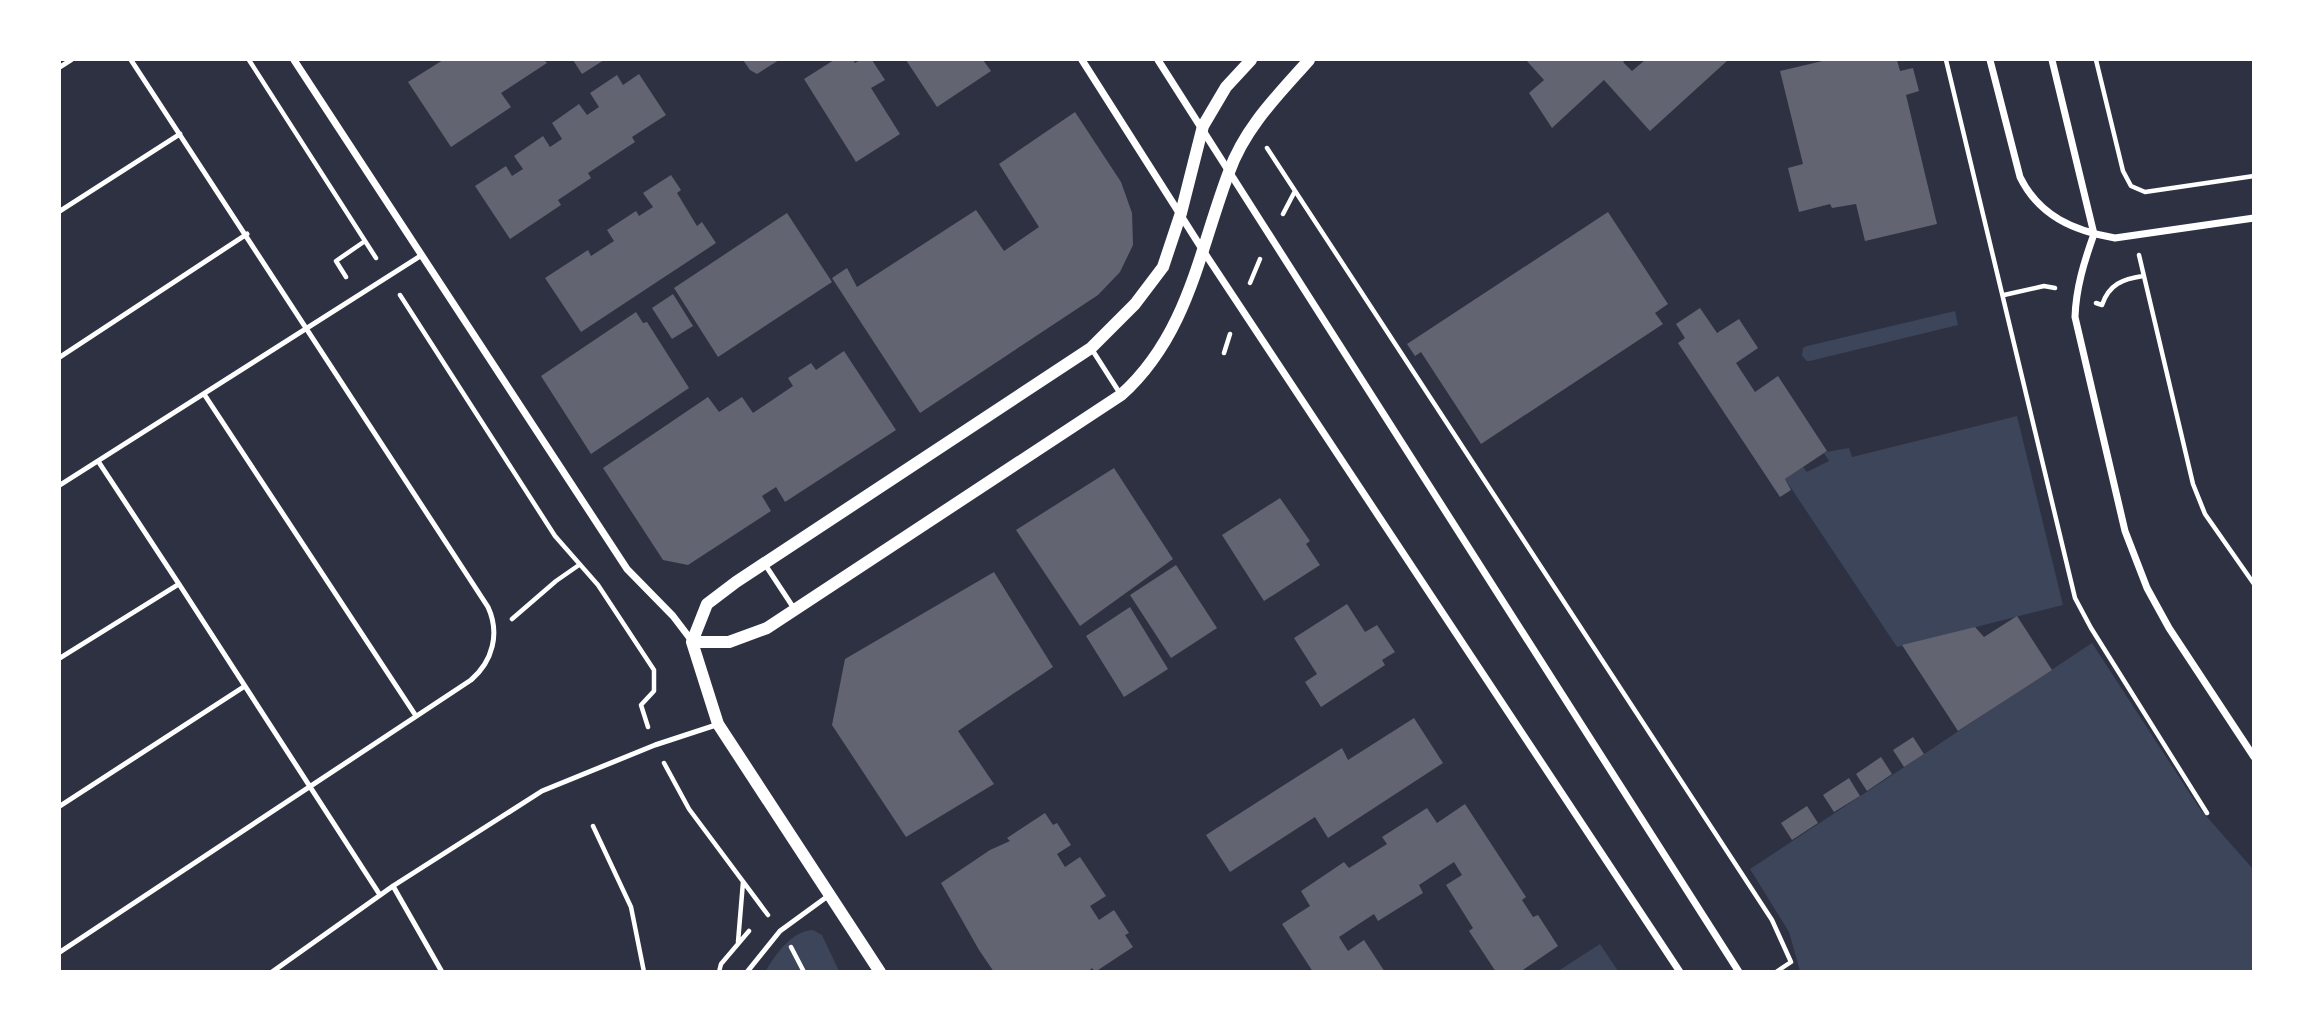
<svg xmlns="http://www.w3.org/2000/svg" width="2313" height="1031" viewBox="0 0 2313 1031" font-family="'Noto Serif',serif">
  <rect width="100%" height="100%" fill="#2d3142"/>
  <!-- green -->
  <path fill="#3c4559" d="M1955 311 1958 325 1810 361H1807L1802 356 1803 348 1807 346Z
    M2017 416 2063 605 1897 647 1785 479 1803 467 1807 472 1829 461 1824 453 1826 452 1849 448 1852 457Z
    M2092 643 2200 809 2253 869V971H1800L1789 932 1750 869Z
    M813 930 822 935 839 971 765 972C776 954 791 931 813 930Z
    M1600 944 1618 971H1558Z"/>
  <!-- building -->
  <path fill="#626471" d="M443 60H544L547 63 501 93 511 107 451 147 408 82Z
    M573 60H604L582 74Z
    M743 60H779L757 74 750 70Z
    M834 60H853L855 63 860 60H872L885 80 871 88 900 134 856 162 804 79Z
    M906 60H983L991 71 937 107Z
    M1526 60H1626L1623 62 1632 71 1645 60H1728L1650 131 1604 80 1552 128 1529 93 1544 80Z
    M1827 60H1897L1900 71 1913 68 1919 91 1906 95 1937 224 1865 241 1856 204 1832 208 1830 204 1799 212 1788 168 1803 164 1780 71Z
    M639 74 666 115 632 137 635 142 588 173 591 178 558 200 561 205 510 239 475 186 506 166 512 176 523 169 514 156 543 136 550 147 562 139 552 123 579 104 587 115 599 107 590 93 617 75 623 85Z
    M1075 112 1121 182 1132 213 1133 245 1120 272 1098 295 920 413 832 278 847 268 857 287 976 210 1004 251 1039 227 999 164Z
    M671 175 681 190 677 193 697 226 702 222 716 243 581 332 545 278 588 250 591 256 614 241 607 230 636 211 639 216 653 207 643 193Z
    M1608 212 1668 304 1655 313 1663 324 1481 444 1421 352 1415 356 1407 344Z
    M787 213 832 282 718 357 674 288Z
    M673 294 693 326 672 339 652 308Z
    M1700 308 1717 333 1739 319 1758 348 1736 363 1755 392 1778 376 1827 451 1785 479 1791 490 1780 497 1678 343 1685 338 1676 324Z
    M636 312 643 323 647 322 689 388 591 454 541 376Z
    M844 351 896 430 785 502 776 487 762 496 771 511 688 565 663 560 603 468 708 397 719 412 742 397 753 413 793 386 788 378 811 363 816 370Z
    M1114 468 1173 559 1080 626 1016 530Z
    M1280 498 1310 541 1306 544 1320 565 1264 601 1222 535Z
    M1176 565 1217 628 1171 658 1130 595Z
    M994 572 1053 667 958 731 994 784 906 837 832 725 845 659Z
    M1347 604 1365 632 1377 625 1395 652 1382 660 1385 665 1321 707 1305 682 1317 674 1294 638Z
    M1130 607 1168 669 1124 697 1086 636Z
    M2017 616 2052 670 1958 731 1902 645 1975 627 1984 637Z
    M1414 718 1443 763 1328 838 1315 817 1230 872 1206 835 1342 748 1348 760Z
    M1913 737 1924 754 1904 767 1893 750Z
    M1881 757 1892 774 1867 791 1856 774Z
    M1849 778 1860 796 1834 812 1823 795Z
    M1465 804 1526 897 1522 900 1533 917 1538 915 1558 946 1520 972H1496L1469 931 1473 928 1446 885 1462 875 1454 862 1419 885 1423 893 1378 921 1374 914 1339 937 1348 951 1364 940 1385 972H1313L1282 924 1310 906 1301 891 1344 862 1349 868 1387 844 1382 837 1427 808 1437 823Z
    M1807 806 1818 823 1792 840 1781 823Z
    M1045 813 1053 825 1057 823 1071 845 1057 854 1065 867 1080 857 1106 896 1090 906 1099 920 1114 910 1129 933 1125 935 1133 947 1095 972 1092 968 1088 972H994L979 950 941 883 990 850 1010 841 1007 838Z"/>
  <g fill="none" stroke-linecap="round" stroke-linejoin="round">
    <!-- path -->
    <path stroke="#fff" stroke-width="4.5" d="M249 60 376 258
      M1946 60 2075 598 2091 628 2207 813
      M2096 60 2123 171 2131 186 2145 192 2254 176
      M1267 148 1772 920 1791 962 1776 972
      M1283 214 1295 191
      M2139 255 2193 484 2205 514 2254 584
      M346 277 336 261 365 241
      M1250 283 1260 259
      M400 295 555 536 598 585 654 670V691L641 705 648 727
      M2004 295 2044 286 2055 288
      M2096 303 2102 305C2109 284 2123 279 2143 276
      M1224 353 1230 334
      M512 619 556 581 579 565
      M664 763 689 809 768 915
      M593 826 631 907 644 972
      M738 942 743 882
      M791 947 804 972
      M719 972 721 964 749 931"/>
    <!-- service -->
    <path stroke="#fff" stroke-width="5" d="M60 67 71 60
      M60 211 180 134
      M1091 348 1121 395
      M60 357 247 234
      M204 394 416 716
      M98 461 179 584
      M60 485 422 255
      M764 563 795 610
      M60 658 179 584 380 895
      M60 806 245 686
      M393 886 442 972
      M60 952 471 680C493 661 500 633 488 607L131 60
      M272 972 393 886 542 791 655 745 716 725
      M747 972 780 931 828 896"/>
    <!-- minor -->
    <path stroke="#fff" stroke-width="7" d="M294 60 627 569 673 616 692 641
      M1082 60 1204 252 1680 972
      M1158 60 1739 972
      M1990 60 2020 177C2039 216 2074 231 2115 238L2254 218
      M2052 60 2094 234
      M2094 234C2084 262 2076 288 2075 317L2125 531 2147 588 2169 628 2254 757"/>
    <!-- tertiary -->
    <path stroke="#fff" stroke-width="12" d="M692 642H729L767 628 1121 395C1188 335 1199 251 1229 172 1245 127 1279 94 1309 60
      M692 642 707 604 736 582 1091 348 1135 304 1163 267 1181 213 1203 126 1226 87 1251 60
      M692 642 718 724 880 972"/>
  </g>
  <!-- border -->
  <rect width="2313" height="1031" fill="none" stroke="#ffffff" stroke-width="122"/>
</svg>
